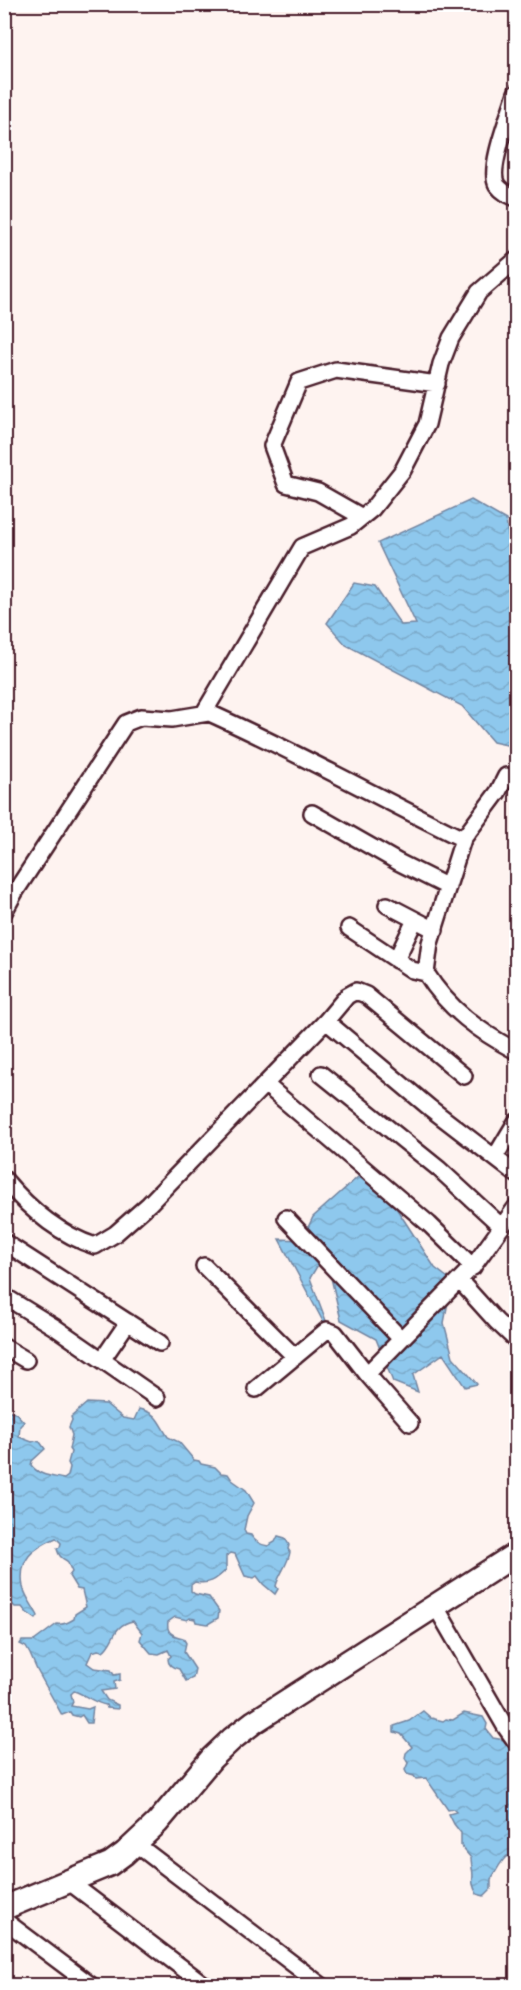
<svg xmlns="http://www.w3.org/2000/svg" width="521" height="1990" viewBox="0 0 521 1990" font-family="Sriracha,sans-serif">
  <defs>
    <pattern id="water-waves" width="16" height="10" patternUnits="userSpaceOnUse" patternTransform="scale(1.5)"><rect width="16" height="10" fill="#8ec8ed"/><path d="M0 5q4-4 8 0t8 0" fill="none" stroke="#7cabcb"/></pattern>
    <pattern id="building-back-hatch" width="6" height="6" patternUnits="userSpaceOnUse" patternTransform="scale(1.5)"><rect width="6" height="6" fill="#fcc2b4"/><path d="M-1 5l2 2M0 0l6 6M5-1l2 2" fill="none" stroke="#daa69b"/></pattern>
  </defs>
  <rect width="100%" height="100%" fill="#fef3f0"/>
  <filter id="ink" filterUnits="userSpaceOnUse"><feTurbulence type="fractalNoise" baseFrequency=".0167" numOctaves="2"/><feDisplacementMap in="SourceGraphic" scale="12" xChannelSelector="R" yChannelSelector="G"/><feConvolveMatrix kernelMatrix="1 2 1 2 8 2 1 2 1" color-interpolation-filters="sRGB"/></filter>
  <g filter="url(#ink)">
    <!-- water -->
    <path fill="url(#water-waves)" stroke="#73849f" stroke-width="1.5" d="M471 500 506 520 508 535 516 528V742L511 746 493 742 462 706 346 645 327 623 354 583 375 587 401 625 416 624 378 543Z
      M359 1176 378 1180 435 1268 452 1281 444 1323 453 1357 477 1384 465 1387 443 1354 413 1375 418 1392 393 1382 376 1339 341 1320 328 1265 319 1263 310 1278 334 1342 279 1239 302 1240 313 1217Z
      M87 1403 106 1404 123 1418 134 1420 139 1409C158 1413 158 1422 168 1437L179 1442 194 1460 199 1461 201 1464 215 1467 221 1473 228 1474 232 1480 246 1490 254 1503 247 1516 244 1530 246 1534 251 1535C255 1542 261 1545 268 1546L275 1542 278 1536 285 1538 289 1545 288 1549 290 1552C288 1565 279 1573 276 1586L278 1589 275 1594 263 1584 257 1576 254 1578 245 1576 235 1554 231 1553 226 1556V1570C216 1580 209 1585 195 1582L191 1585V1591L195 1594 209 1597 219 1611 218 1618 208 1624 196 1622 195 1619 190 1618 187 1620 175 1617 168 1622C166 1633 174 1636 183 1638L186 1643 184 1652 195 1669 193 1678 186 1681 179 1669C173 1668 168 1665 168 1659L171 1656 168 1650 159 1654 151 1653 140 1640 142 1633 133 1621C112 1625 115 1642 103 1651L98 1650 92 1652 87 1663 94 1668 111 1670 114 1675 120 1674V1680L114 1682 115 1689 101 1691 107 1700 118 1705V1709L107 1708 106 1705C94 1703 86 1695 74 1691L71 1694 73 1702 71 1706 88 1709 93 1707 91 1723H87L82 1715 79 1717 72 1715 70 1712 62 1715 37 1670 30 1654 26 1647 20 1644 22 1641H34L57 1624C64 1625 69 1622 74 1619L75 1614 86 1607 82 1590 77 1589 69 1576 72 1572 67 1561C61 1558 59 1556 57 1549L60 1547 61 1543 56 1538C33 1548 18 1559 23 1587 25 1596 34 1608 38 1616L36 1619 26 1612 22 1607H15L9 1601H4V1450L8 1448C11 1433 4 1424 5 1410L15 1412 24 1422 20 1426 19 1437 32 1442 35 1441 40 1442 45 1449 32 1461 31 1465C39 1476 52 1476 64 1479L68 1476 70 1467 68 1463 71 1452 69 1449 72 1435 69 1427 72 1420 71 1417Z
      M423 1711 431 1718 443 1721 446 1719 453 1720 464 1713 483 1717 487 1724 486 1729 493 1738 516 1742V1861L507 1856C499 1863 497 1871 491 1879V1889L484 1896 477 1894C469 1879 475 1880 472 1868 472 1865 471 1861 471 1858L461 1846V1833L454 1824 449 1814 456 1812 453 1809 448 1810 426 1778 416 1779 414 1776 407 1774 405 1770 408 1763 405 1758 406 1753 412 1747 401 1734 394 1732V1726L409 1721Z"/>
    <!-- building -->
    <path fill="url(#building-back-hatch)" stroke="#4a1f2b" stroke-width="1.5" d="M58 1979 65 1986H51Z"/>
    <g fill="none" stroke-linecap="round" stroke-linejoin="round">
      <!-- street casing -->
      <g stroke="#4a1f2b" stroke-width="20">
        <path id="street" d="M516 93C511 111 487 169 497 185 502 192 509 195 516 198
          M516 260 479 292 451 338 441 364 427 424 403 470 372 509 351 526 302 547 205 711C293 750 377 797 463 839L430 943 426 973C448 1009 480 1032 516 1051
          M362 517 318 492 286 484 272 446 299 382 336 370 437 384
          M312 813 398 862 448 887
          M463 839 498 792 506 776
          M387 905 435 930
          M4 912 15 892 126 723 141 717 172 719 208 713
          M349 928 412 970 426 973
          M396 960 415 920
          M326 1021 430 1108 516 1174
          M321 1074 439 1169 502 1227
          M265 1084 429 1224 473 1267
          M495 1157 516 1122
          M4 1179C29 1209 58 1234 95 1246L115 1234 149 1204 326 1021 347 996 356 991 366 995 464 1076
          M286 1218 401 1339
          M4 1242 160 1343
          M204 1266 295 1357
          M459 1280 496 1321 516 1340
          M4 1296 56 1328 157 1398
          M4 1347 26 1360
          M102 1360 128 1322
          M256 1389 327 1330 335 1333 367 1374
          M410 1423 367 1374 474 1265 516 1207
          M436 1607 506 1728 516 1742
          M136 1844 322 1986
          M68 1881 206 1986
          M4 1920 92 1986"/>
      </g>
      <!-- secondary casing -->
      <g stroke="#4a1f2b" stroke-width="27">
        <path id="secondary" d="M4 1908 110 1864 125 1853 157 1823 212 1758 232 1739 254 1722 516 1554"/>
      </g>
      <!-- street -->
      <use href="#street" stroke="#fff" stroke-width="15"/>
      <!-- secondary -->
      <use href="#secondary" stroke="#fff" stroke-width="22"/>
    </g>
  </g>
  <!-- margin -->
  <rect width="521" height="1990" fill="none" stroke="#fff" stroke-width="24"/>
  <rect x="12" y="12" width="497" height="1966" fill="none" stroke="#4a1f2b" stroke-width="2" filter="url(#ink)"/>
</svg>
